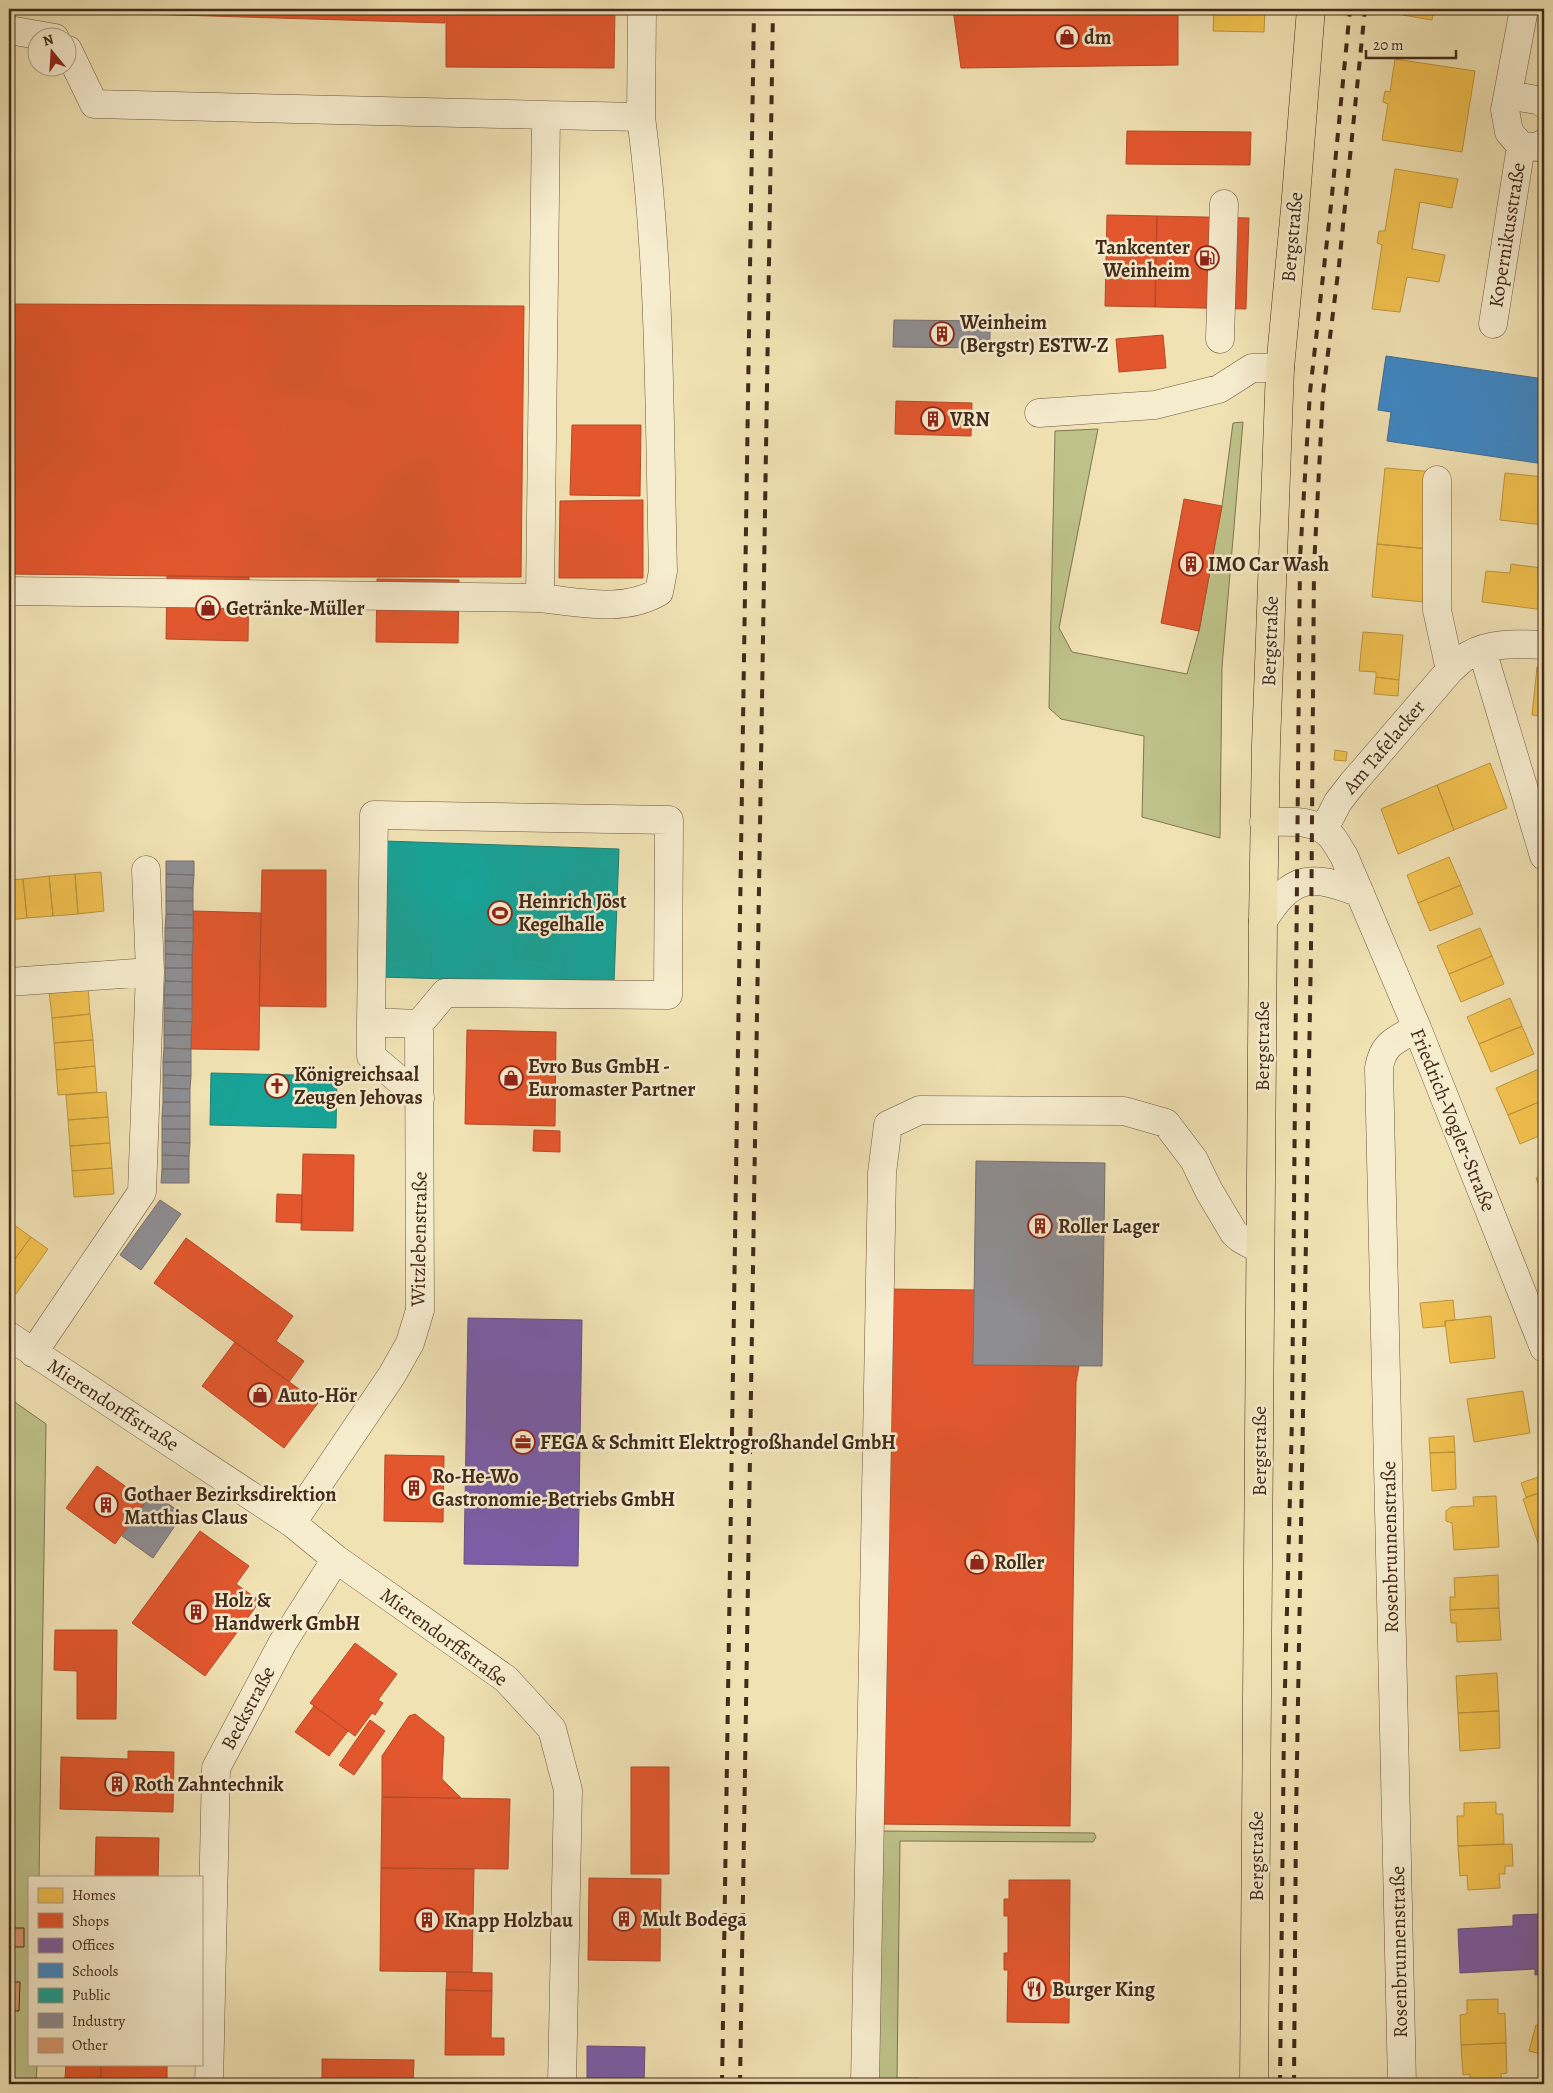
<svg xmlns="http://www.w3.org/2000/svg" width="1553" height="2093" viewBox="0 0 1553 2093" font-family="Alegreya,serif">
  <rect width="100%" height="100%" fill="#f1e2b4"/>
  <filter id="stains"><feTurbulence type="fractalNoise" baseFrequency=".004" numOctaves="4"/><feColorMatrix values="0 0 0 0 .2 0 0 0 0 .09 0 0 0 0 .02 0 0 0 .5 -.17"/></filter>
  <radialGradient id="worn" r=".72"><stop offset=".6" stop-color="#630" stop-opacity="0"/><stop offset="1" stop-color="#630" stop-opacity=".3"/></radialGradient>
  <!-- green -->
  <path fill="#bec28a" stroke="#807652" d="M1243 422 1222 667 1220 838 1142 817 1144 736 1061 719 1049 708 1055 431 1098 429 1059 628 1072 652 1187 674 1199 631 1222 506 1233 423Z
    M9 1398 46 1424 39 1877H29V2064H37L36 2084H9Z
    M881 1831 1094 1833 1096 1837 1093 1842 900 1841 897 2078H919L915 2082 876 2081Z"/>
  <!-- homes -->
  <path fill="#f2c14e" stroke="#be943f" d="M1214 9H1265L1264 32 1213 31Z
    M1404 9H1434L1432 20 1403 15Z
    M1543 9H1544V49H1541L1543 36H1538Z
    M1395 59 1475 71 1462 152 1382 140 1388 104 1383 102 1385 91 1390 92Z
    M1395 169 1458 179 1452 208 1420 202 1412 249 1445 255 1439 282 1407 277 1400 312 1372 309 1382 245 1377 243 1379 231H1385Z
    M1385 468 1436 472 1429 549 1377 544Z
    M1505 473 1544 477V525L1500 520Z
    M1377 544 1429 549 1424 602 1372 597Z
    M1511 564 1541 568V572L1544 573V610L1482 602 1486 571 1510 573Z
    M1363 632 1403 635 1399 680 1376 677V672L1359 671Z
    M1537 667 1544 668V716L1532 715Z
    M1376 677 1399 680 1398 696 1374 694Z
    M1335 750 1347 752 1346 761 1334 760Z
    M1490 763 1507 808 1454 830 1437 785Z
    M1437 785 1454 830 1398 854 1381 809Z
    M1449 857 1461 885 1418 903 1407 875Z
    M101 872 104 911 78 914 75 874Z
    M75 874 78 914 53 916 49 876Z
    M49 876 53 916 27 918 23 879Z
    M23 879 27 918 9 920V880Z
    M1461 885 1473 914 1430 931 1418 903Z
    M1480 928 1492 956 1449 974 1437 946Z
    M1492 956 1504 984 1461 1002 1449 974Z
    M88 988 90 1014 52 1018 49 991Z
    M1510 998 1522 1026 1479 1044 1467 1017Z
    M90 1014 93 1040 54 1043 52 1018Z
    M1522 1026 1534 1054 1491 1072 1479 1044Z
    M93 1040 95 1066 56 1070 54 1043Z
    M95 1066 97 1092 58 1095 56 1070Z
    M1539 1069 1544 1081V1100L1508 1115 1496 1088Z
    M106 1092 108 1117 68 1120 66 1095Z
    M1544 1100V1134L1520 1144 1508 1115Z
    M108 1117 110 1143 70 1146 68 1120Z
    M110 1143 112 1168 72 1171 70 1146Z
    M112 1168 114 1194 74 1197 72 1171Z
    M1544 1175V1200L1536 1178Z
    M13 1224 31 1237 9 1267V1230Z
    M31 1237 48 1249 16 1294 9 1288V1267Z
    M1453 1300 1455 1320 1445 1321V1326L1423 1328 1420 1303Z
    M1491 1316 1495 1358 1450 1363 1445 1321Z
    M1523 1391 1530 1433 1474 1442 1467 1399Z
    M1454 1436 1455 1452 1430 1453 1429 1438Z
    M1455 1452 1456 1489 1432 1491 1430 1453Z
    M1544 1475V1491L1526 1497 1521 1483Z
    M1544 1491V1548L1540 1549 1523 1499Z
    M1496 1496 1499 1547 1454 1550 1452 1523 1446 1521V1511L1451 1507 1474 1506 1473 1497Z
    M1498 1575 1499 1608 1450 1610V1597H1455L1454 1578Z
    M1499 1608 1501 1640 1457 1642 1456 1623H1451L1450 1610Z
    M1497 1673 1499 1711 1458 1713 1456 1676Z
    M1499 1711 1500 1748 1460 1751 1458 1713Z
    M1496 1802V1814H1503L1504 1844 1458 1846 1457 1816H1464V1803Z
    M1512 1844 1513 1866H1505V1874H1499L1500 1888 1468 1890 1467 1875 1460 1876 1458 1846Z
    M1498 1999V2014L1505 2013 1506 2043 1461 2045 1460 2015 1467 2014V2000Z
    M1536 2025 1544 2027V2055L1529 2051Z
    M1506 2043 1507 2073 1501 2074 1502 2083 1470 2084V2074L1463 2075 1461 2045Z"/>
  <!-- shops -->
  <path fill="#e4572e" stroke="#b44a28" d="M42 9H445V23L42 11Z
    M446 9H615L614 68 446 67Z
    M953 9H1178V65L961 68Z
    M1127 131 1251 132 1250 165 1126 164Z
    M1107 215 1157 216 1155 307 1105 306Z
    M1157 216 1249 218 1246 309 1155 307Z
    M10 304 524 306 521 577H249L11 574Z
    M1163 335 1166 368 1119 372 1116 339Z
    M896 401 972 403 971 436 895 434Z
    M572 425H641L640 496 570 495Z
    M1184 499 1222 506 1199 631 1161 623Z
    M643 500V578H559L560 501Z
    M167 576 249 577 248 641 166 639Z
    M377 579 459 580 458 643 376 642Z
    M262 870H326V1007L259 1006Z
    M193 911 261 913 259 1050 191 1049Z
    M467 1030 556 1032 555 1126 465 1124Z
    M534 1130 560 1131V1152L533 1151Z
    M303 1154 354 1155 353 1231 301 1230Z
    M277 1194 302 1195V1223L276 1222Z
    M186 1238 293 1316 276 1341 304 1361 289 1382 154 1283Z
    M887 1289 975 1290 973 1365 1079 1366 1076 1382 1070 1826 875 1824Z
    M235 1342 318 1403 284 1448 202 1386Z
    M385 1455 444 1456 443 1522 384 1521Z
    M97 1466 146 1501 115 1544 66 1508Z
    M200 1531 249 1566 236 1584 260 1601 205 1676 132 1623Z
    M55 1630H117L116 1719H77V1671L54 1670Z
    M355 1643 397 1674 378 1700 383 1703 375 1715 372 1713 355 1736 310 1703Z
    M314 1706 348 1731 329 1756 295 1732Z
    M415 1714 444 1737 442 1779 461 1798 382 1797V1756L409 1716Z
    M370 1720 385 1731 354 1775 339 1765Z
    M128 1751 174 1752 173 1812 60 1809 61 1757 128 1759Z
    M631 1767H669V1874H631Z
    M382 1797 510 1799 508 1869 381 1868Z
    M96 1837 159 1838 158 1877H95Z
    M381 1868 474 1869 472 1972 380 1971Z
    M589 1878 661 1879 660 1961 588 1960Z
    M1009 1880H1070L1069 2023 1007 2022 1008 1970H1004V1953H1008V1916H1004V1899H1009Z
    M447 1972 492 1973V1991L446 1990Z
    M446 1990 492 1991 491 2038H504V2055H445Z
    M322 2059 414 2060 413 2084H322Z
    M66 2064H101V2079L65 2078Z
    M101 2064H167V2084H101Z"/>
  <!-- offices -->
  <path fill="#7b5ea7" stroke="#6a4e7d" d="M468 1318 582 1320 578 1566 464 1564Z
    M1542 1914V1925H1544V1974L1535 1975V1969L1460 1973 1458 1929 1513 1926V1915Z
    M587 2046 645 2047 644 2084H587Z"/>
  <!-- schools -->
  <path fill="#3f88c5" stroke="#406c92" d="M1386 356 1544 379V464L1387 441 1391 412 1378 410Z"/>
  <!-- public -->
  <path fill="#17a398" stroke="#247f72" d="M385 841 619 849 614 984 381 977Z
    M211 1073 337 1076 336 1128 210 1125Z"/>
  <!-- industry -->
  <path fill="#8d8d92" stroke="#776f6e" d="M894 320 990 321V348L893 347Z
    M166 861H194V875L166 874Z
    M166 874 194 875 193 888 166 887Z
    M166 887 193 888V901H166Z
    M166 901H193V915L166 914Z
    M166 914 193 915V928H165Z
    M165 928H193V942L165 941Z
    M165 941 193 942 192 955 165 954Z
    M165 954 192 955V968H165Z
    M165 968H192V982L165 981Z
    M165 981 192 982V995H164Z
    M164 995H192V1009L164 1008Z
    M164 1008 192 1009V1022L164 1021Z
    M164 1021 192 1022 191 1035H164Z
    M164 1035H191V1049L164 1048Z
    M164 1048 191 1049V1062H163Z
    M163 1062H191V1076L163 1075Z
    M163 1075 191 1076 190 1089 163 1088Z
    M163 1088 190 1089V1102H163Z
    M163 1102H190V1116H162Z
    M162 1116H190V1129H162Z
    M162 1129H190V1143L162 1142Z
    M162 1142 190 1143 189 1156 162 1155Z
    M162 1155 189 1156V1169H162Z
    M976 1161 1105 1163 1102 1366 973 1365Z
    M162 1169H189V1183H161Z
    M160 1200 181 1214 141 1270 120 1255Z
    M152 1493 183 1514 153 1558 122 1536Z"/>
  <!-- building -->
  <path fill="#dc9a73" stroke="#432a1b" d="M9 1928H24V1947H9Z
    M9 1982H20L19 2011H9Z"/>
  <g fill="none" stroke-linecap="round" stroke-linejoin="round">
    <!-- minor casing -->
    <g stroke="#6e5841" stroke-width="29">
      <path id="minor" d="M1524 9 1505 110 1509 132 1521 146 1542 147 1544 143
        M9 30 55 38
        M1508 95 1542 101 1544 104
        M546 115 641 117 642 9
        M1493 324 1521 146
        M1220 339 1224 204
        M1039 413 1155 405 1219 389 1252 368H1280
        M1437 480V610L1450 670
        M9 591 540 598 546 115 94 104 68 50
        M540 598C580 602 623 613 659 592L663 571C659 420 661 267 641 117
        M1482 650 1544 856
        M1264 822C1286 822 1315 818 1331 836 1336 842 1340 850 1344 856L1417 1028 1544 1348
        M1324 829 1338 802 1352 784 1450 670C1456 665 1462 658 1469 655 1491 642 1520 644 1544 645
        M1263 921C1292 874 1311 874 1360 893
        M9 982 150 972
        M371 1022 374 815 669 820 668 995 445 993 419 1024
        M9 1336 292 1523 336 1559 506 1679 552 1729 568 1790 562 2084
        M33 1353 142 1192 150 972 146 870
        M292 1523 392 1375 410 1343 420 1310 419 1024 371 1022V1056L420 1098
        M209 2084 216 1768 283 1642 336 1559
        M865 2084 882 1173 888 1125 920 1110 1124 1111 1166 1123 1194 1160 1209 1191 1234 1233 1241 1239 1250 1244 1260 1245
        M1402 2084 1379 1068C1383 1043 1396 1040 1417 1028"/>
    </g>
    <!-- major casing -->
    <g stroke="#432a1b" stroke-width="29">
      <path id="major" d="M1254 2084 1263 921 1266 745 1280 368 1295 209 1311 9"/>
    </g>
    <!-- minor -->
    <use href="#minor" stroke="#f6ecce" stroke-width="28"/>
    <!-- major -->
    <use href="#major" stroke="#f1e2b4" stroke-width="28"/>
    <!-- rail -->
    <path stroke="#432a1b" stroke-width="4" stroke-dasharray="9 9" stroke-linecap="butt" d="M722 2084 754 9
      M740 2084 773 9
      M1280 2084 1284 1725 1292 1419 1300 559 1310 392 1331 205 1350 9
      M1294 2084 1296 1818 1311 949 1314 567 1323 393 1339 265 1365 9"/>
  </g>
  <!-- icons -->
  <defs>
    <g id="shop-ring" transform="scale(1.25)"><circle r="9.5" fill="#f6ecce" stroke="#8f2418" stroke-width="1.5"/><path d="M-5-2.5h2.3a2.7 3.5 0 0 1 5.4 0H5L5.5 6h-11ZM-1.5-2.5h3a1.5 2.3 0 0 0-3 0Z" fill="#8f2418"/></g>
    <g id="fuel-ring" transform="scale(1.25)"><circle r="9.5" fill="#f6ecce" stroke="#8f2418" stroke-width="1.5"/><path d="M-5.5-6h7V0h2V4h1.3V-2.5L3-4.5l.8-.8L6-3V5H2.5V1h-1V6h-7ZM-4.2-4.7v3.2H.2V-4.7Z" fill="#8f2418"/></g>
    <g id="building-ring" transform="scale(1.25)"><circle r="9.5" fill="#f6ecce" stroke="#8f2418" stroke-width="1.5"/><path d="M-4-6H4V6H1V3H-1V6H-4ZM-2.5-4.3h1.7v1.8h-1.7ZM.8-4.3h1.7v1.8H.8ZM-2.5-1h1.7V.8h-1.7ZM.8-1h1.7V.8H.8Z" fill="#8f2418"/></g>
    <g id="stadium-ring" transform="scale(1.25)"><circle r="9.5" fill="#f6ecce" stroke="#8f2418" stroke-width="1.5"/><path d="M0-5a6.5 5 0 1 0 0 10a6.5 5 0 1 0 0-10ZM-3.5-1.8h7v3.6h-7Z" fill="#8f2418"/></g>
    <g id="church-ring" transform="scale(1.25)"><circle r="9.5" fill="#f6ecce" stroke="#8f2418" stroke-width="1.5"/><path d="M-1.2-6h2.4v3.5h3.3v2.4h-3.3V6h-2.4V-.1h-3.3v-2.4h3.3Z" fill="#8f2418"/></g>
    <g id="office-ring" transform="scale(1.25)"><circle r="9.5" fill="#f6ecce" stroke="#8f2418" stroke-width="1.5"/><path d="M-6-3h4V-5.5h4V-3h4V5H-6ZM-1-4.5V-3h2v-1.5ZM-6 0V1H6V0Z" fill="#8f2418"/></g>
    <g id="restaurant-ring" transform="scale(1.25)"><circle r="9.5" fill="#f6ecce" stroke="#8f2418" stroke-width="1.5"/><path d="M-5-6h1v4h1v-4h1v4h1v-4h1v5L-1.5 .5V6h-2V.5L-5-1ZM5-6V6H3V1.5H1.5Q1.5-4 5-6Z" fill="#8f2418"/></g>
  </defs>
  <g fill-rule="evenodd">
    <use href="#shop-ring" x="1067" y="37"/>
    <use href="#fuel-ring" x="1207" y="258"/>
    <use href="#building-ring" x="942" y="334"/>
    <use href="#building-ring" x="933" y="419"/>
    <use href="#building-ring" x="1191" y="564"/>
    <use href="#shop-ring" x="208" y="608"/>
    <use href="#stadium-ring" x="500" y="913"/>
    <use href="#shop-ring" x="511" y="1078"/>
    <use href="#church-ring" x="277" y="1086"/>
    <use href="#building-ring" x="1040" y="1226"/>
    <use href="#shop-ring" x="260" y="1395"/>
    <use href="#office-ring" x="523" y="1442"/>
    <use href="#building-ring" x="414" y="1488"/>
    <use href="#building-ring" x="106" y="1505"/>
    <use href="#shop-ring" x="977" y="1562"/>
    <use href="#building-ring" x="196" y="1612"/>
    <use href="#building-ring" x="117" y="1784"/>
    <use href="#building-ring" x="624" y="1919"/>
    <use href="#building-ring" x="427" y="1920"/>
    <use href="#restaurant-ring" x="1034" y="1989"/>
  </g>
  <g text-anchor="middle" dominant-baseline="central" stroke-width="5" stroke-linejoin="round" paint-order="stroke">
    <!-- poi labels -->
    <g font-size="20" font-weight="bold" fill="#432a1b" stroke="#f6ecce" text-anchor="start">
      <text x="1084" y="37">dm</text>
      <text x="1190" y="247" text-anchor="end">Tankcenter<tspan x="1190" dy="23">Weinheim</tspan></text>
      <text x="960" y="322">Weinheim<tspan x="960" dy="23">(Bergstr) ESTW-Z</tspan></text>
      <text x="950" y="419">VRN</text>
      <text x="1208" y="564">IMO Car Wash</text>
      <text x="226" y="608">Getränke-Müller</text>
      <text x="518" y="901">Heinrich Jöst<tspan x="518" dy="23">Kegelhalle</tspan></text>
      <text x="528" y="1066">Evro Bus GmbH -<tspan x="528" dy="23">Euromaster Partner</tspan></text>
      <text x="294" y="1074">Königreichsaal<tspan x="294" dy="23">Zeugen Jehovas</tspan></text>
      <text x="1058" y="1226">Roller Lager</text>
      <text x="278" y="1395">Auto-Hör</text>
      <text x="540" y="1442">FEGA &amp; Schmitt Elektrogroßhandel GmbH</text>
      <text x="432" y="1476">Ro-He-Wo<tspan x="432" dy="23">Gastronomie-Betriebs GmbH</tspan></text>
      <text x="124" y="1494">Gothaer Bezirksdirektion<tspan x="124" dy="23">Matthias Claus</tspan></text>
      <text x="994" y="1562">Roller</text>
      <text x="214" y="1600">Holz &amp;<tspan x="214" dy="23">Handwerk GmbH</tspan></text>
      <text x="134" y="1784">Roth Zahntechnik</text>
      <text x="642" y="1919">Mult Bodega</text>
      <text x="444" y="1920">Knapp Holzbau</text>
      <text x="1052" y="1989">Burger King</text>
    </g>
    <!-- street labels -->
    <g font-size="20" fill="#432a1b" stroke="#f6ecce">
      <text transform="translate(1507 235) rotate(-81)">Kopernikusstraße</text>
      <text transform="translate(1292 237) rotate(-85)">Bergstraße</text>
      <text transform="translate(1270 641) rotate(-88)">Bergstraße</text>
      <text transform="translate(1384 747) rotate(-50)">Am Tafelacker</text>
      <text transform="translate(1262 1046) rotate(-90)">Bergstraße</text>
      <text transform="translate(1453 1120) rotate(68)">Friedrich-Vogler-Straße</text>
      <text transform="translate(419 1239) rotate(-89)">Witzlebenstraße</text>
      <text transform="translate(113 1405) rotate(33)">Mierendorffstraße</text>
      <text transform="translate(1259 1451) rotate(-90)">Bergstraße</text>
      <text transform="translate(1390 1547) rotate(-91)">Rosenbrunnenstraße</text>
      <text transform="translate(444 1637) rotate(36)">Mierendorffstraße</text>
      <text transform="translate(248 1708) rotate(-62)">Beckstraße</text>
      <text transform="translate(1256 1856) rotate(-90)">Bergstraße</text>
      <text transform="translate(1399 1952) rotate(-91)">Rosenbrunnenstraße</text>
    </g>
  </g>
  <!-- margin -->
  <rect width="1553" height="2093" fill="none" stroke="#f1e2b4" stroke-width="30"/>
  <rect x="10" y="10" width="1533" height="2073" fill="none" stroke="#432a1b" stroke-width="2.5"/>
  <rect x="15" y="15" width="1523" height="2063" fill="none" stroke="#432a1b"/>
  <!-- legend -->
  <rect x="28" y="1876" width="175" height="190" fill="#f6ecce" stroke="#ae9e86"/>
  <rect x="38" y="1888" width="25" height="15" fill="#f2c14e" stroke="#ae9e86"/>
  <text x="72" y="1900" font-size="15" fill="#432a1b">Homes</text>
  <rect x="38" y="1913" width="25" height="15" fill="#e4572e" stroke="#ae9e86"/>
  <text x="72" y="1926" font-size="15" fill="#432a1b">Shops</text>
  <rect x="38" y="1938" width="25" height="15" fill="#7b5ea7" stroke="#ae9e86"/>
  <text x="72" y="1950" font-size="15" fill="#432a1b">Offices</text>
  <rect x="38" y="1963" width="25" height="15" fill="#3f88c5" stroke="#ae9e86"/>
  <text x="72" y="1976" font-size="15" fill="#432a1b">Schools</text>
  <rect x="38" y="1988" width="25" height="15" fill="#17a398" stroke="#ae9e86"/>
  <text x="72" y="2000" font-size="15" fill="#432a1b">Public</text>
  <rect x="38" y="2013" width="25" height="15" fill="#8d8d92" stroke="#ae9e86"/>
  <text x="72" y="2026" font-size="15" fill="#432a1b">Industry</text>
  <rect x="38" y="2038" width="25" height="15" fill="#dc9a73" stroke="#ae9e86"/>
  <text x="72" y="2050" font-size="15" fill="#432a1b">Other</text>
  <!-- north arrow -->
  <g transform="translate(52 52) rotate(342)"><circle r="24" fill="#f6ecce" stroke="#ae9e86"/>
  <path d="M0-4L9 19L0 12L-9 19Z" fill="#8f2418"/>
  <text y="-8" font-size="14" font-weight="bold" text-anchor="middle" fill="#432a1b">N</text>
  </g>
  <!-- scale -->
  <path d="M1366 50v8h90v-8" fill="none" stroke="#432a1b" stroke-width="2.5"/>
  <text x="1373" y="50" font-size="15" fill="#432a1b" stroke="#f6ecce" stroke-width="4" paint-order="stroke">20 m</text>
  <rect width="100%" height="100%" filter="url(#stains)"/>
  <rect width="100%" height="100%" fill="url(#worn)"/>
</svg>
